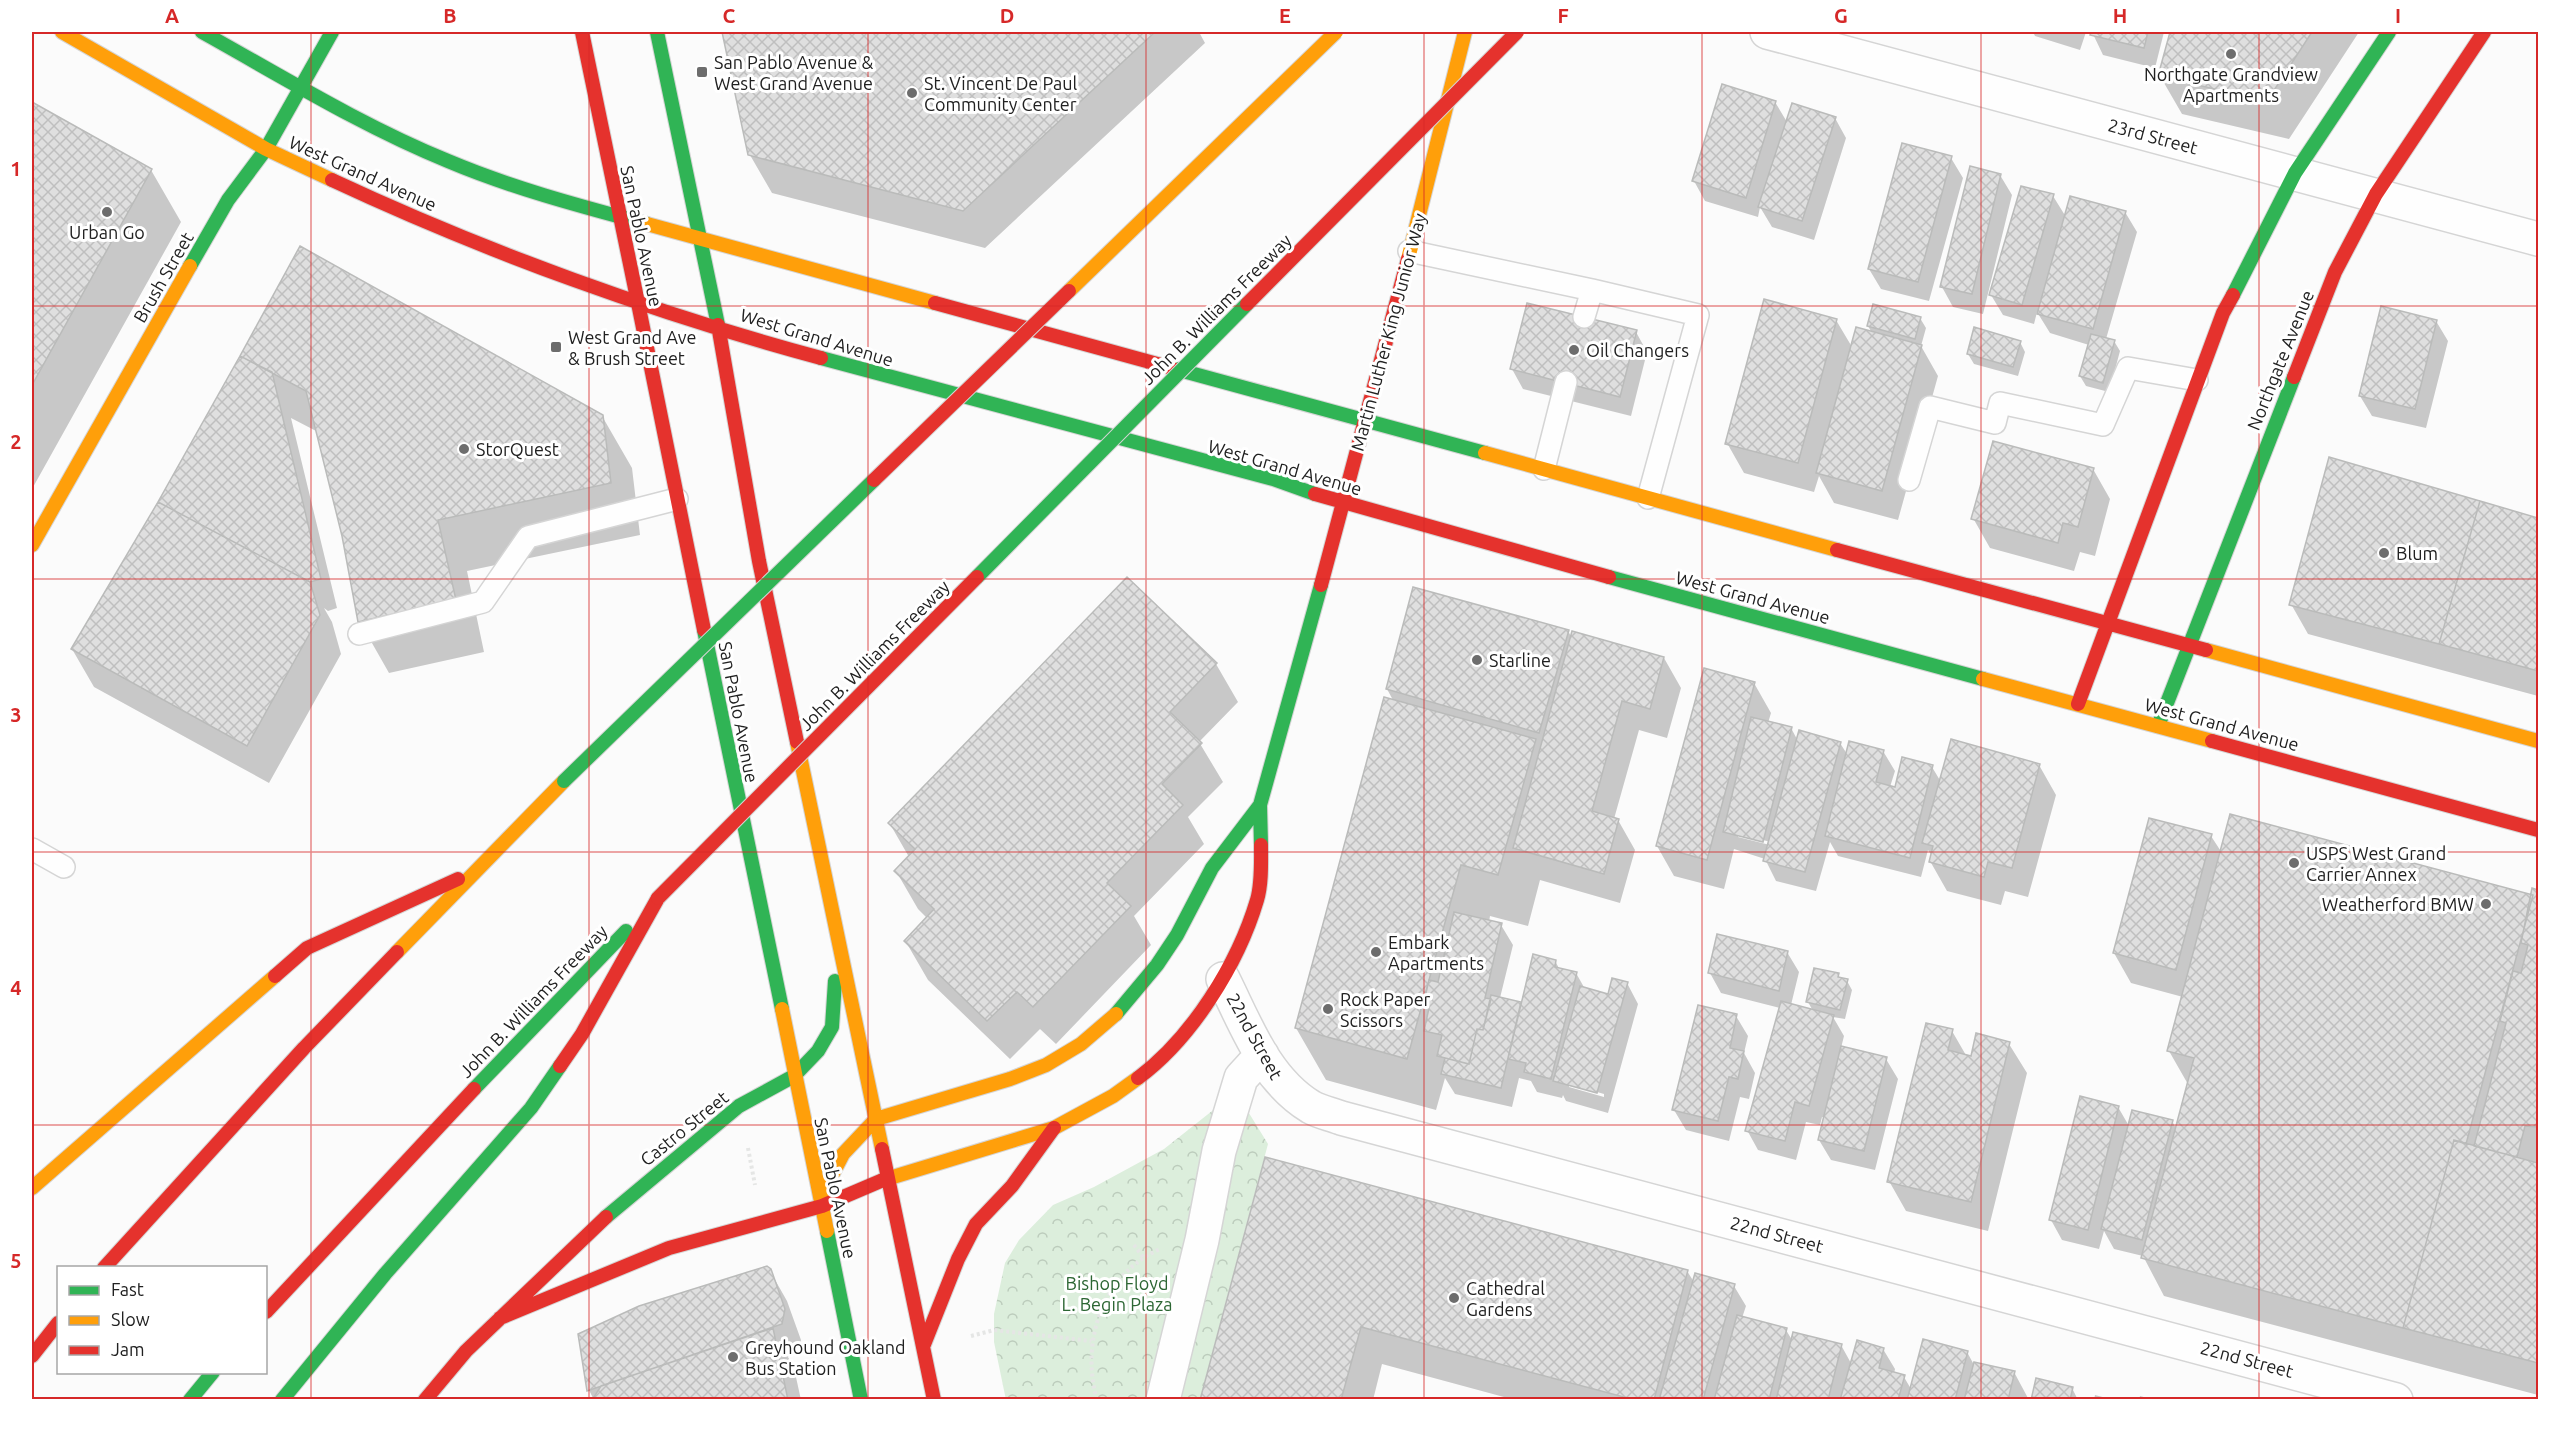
<svg xmlns="http://www.w3.org/2000/svg" width="2570" height="1431" viewBox="0 0 2570 1431" font-family="Ubuntu,sans-serif">
  <defs>
    <pattern id="forest-crowns" width="20" height="18" patternUnits="userSpaceOnUse" patternTransform="scale(1.5)"><rect width="20" height="18" fill="#dceedc"/><path d="M2 6a3 3 0 1 1 6 0M12 15a3 3 0 1 1 6 0" fill="none" stroke="#bcccbc"/></pattern>
    <pattern id="building-cross-hatch" width="8" height="8" patternUnits="userSpaceOnUse" patternTransform="scale(1.5)"><rect width="8" height="8" fill="#dfdfdf"/><path d="M0 0l8 8M0 8l8-8" fill="none" stroke="#bfbfbf"/></pattern>
  </defs>
  <rect width="100%" height="100%" fill="#fbfbfb"/>
  <!-- forest -->
  <path fill="url(#forest-crowns)" d="M1236 1092 1268 1144 1200 1399 1006 1400 994 1342V1314L1005 1263 1019 1240 1053 1205 1094 1187 1164 1149Z"/>
  <!-- shadow -->
  <path fill="#0003" fill-rule="evenodd" d="M723 32H1199L1205 43 985 248 772 193 750 155Z
    M2033 32H2086L2080 50 2035 36Z
    M2092 32H2164L2155 68 2103 55Z
    M2171 32H2359L2289 139 2182 114 2160 76Z
    M1775 102 1787 122 1835 118 1846 138 1814 240 1772 227 1760 207 1758 217 1705 201 1694 181Z
    M32 104 151 170 181 222 32 489Z
    M1951 158 1963 178 1929 301 1881 289 1869 269Z
    M2000 175 2012 195 1983 314 1953 307 1942 287Z
    M2053 196 2066 217 2125 212 2137 232 2106 339 2114 341 2120 351 2109 392 2086 386 2080 376 2089 345 2050 333 2037 312 2034 324 2003 315 1991 295Z
    M301 248 602 416 632 468 640 535 467 571 484 652 389 673 360 622 343 536 318 432 291 418 337 608 328 611 324 608 332 622 341 654 269 783 94 687 72 649 160 503Z
    M1920 318 1926 328 1921 346 1938 376 1898 520 1834 503 1819 476 1814 492 1744 473 1727 443 1836 320 1852 347 1872 333 1868 326Z
    M2436 321 2448 341 2426 428 2372 416 2360 396Z
    M1636 332 1647 352 1631 416 1523 389 1512 369Z
    M2020 342 2025 352 2018 376 1974 364 1968 354Z
    M2330 459 2538 520V696L2308 634 2291 604Z
    M2093 469 2110 499 2095 556 2080 552 2074 571 1990 548 1973 518Z
    M1568 631 1572 638 1664 658 1681 688 1667 738 1639 730 1614 819 1618 820 1635 850 1620 903 1540 880 1528 926 1490 916 1489 922 1501 925 1513 945 1500 998 1522 1003 1555 961 1560 970 1576 973 1585 989 1609 996 1627 983 1638 1004 1608 1113 1566 1101 1563 1095 1562 1098 1537 1092 1531 1081 1519 1078 1512 1107 1455 1094 1445 1078 1436 1110 1326 1080 1296 1028 1394 702 1387 689ZM1569 1084 1604 1094V1097L1569 1087Z
    M1216 664 1238 702 1199 742 1223 782 1188 817 1204 844 1134 916 1151 945 1056 1044 1040 1029 1010 1059 928 980 906 942 928 919 918 909 896 871 909 857 890 824Z
    M1754 683 1771 713 1768 723 1791 728 1798 741 1840 743 1847 754 1883 751 1895 771 1890 787 1896 789 1932 767 1941 782 2039 765 2056 795 2028 897 2005 891 2001 905 1947 891 1930 861 1932 856 1928 850 1921 877 1838 856 1830 842 1816 891 1776 881 1765 859 1734 849 1724 889 1674 876 1657 846ZM1738 834 1771 842 1770 845 1738 837Z
    M2211 836 2222 853 2532 896 2533 890 2538 891V1395L2164 1296 2143 1256 2114 1249 2104 1231 2099 1249 2062 1240 2051 1220 2118 1107 2129 1126 2172 1121 2177 1130 2189 1086 2169 1051 2183 997 2131 983 2114 953Z
    M1787 952 1799 972 1791 1005 1813 1011 1808 1002 1838 975 1841 979 1847 981 1852 990 1845 1019 1833 1017 1844 1036 1841 1048 1886 1059 1898 1079 1875 1170 1831 1160 1819 1140 1825 1118 1822 1117 1820 1125 1806 1122 1796 1160 1758 1150 1747 1130 1780 1008 1721 993 1710 973Z
    M1736 1016 1748 1036 1744 1053 1755 1073 1749 1099 1740 1097 1729 1141 1686 1130 1674 1110Z
    M1952 1031 1967 1057 1972 1058 2009 1044 2027 1073 1988 1231 1906 1211 1889 1181Z
    M1266 1159 1687 1271 1694 1282 1734 1286 1746 1306 1742 1318 1786 1330 1792 1340 1841 1345 1852 1365 1883 1349 1895 1369 1894 1374 1904 1377 1911 1389 1967 1352 1973 1363 2014 1372 2029 1400H1515L1382 1364 1373 1400H1202Z
    M770 1271 787 1301 801 1340 798 1353 788 1357 794 1368 801 1400H594L589 1390Z
    M2072 1388 2078 1400H2032Z
    M2095 1395 2114 1400H2094Z
    M2140 1396 2155 1400H2139Z"/>
  <!-- building -->
  <path fill="url(#building-cross-hatch)" stroke="#babbba" stroke-width="1.5" d="M722 32H1155L963 211 748 155Z
    M2091 32H2148L2144 48 2090 35Z
    M2170 32H2312L2267 101 2158 76Z
    M1722 84 1776 101 1746 198 1692 181Z
    M32 102 152 169 32 385Z
    M1792 103 1836 117 1802 221 1758 207Z
    M1902 143 1952 156 1918 282 1868 269Z
    M1970 166 2001 174 1972 294 1940 287Z
    M2021 186 2054 194 2022 305 1989 295Z
    M2070 196 2126 211 2093 329 2037 314Z
    M300 246 603 415 611 483 438 520 456 600 358 622 342 536 306 391 240 356Z
    M1764 299 1837 319 1798 463 1725 444Z
    M1527 303 1637 330 1620 397 1510 369Z
    M1873 304 1921 317 1915 339 1867 326Z
    M2381 306 2437 320 2415 409 2359 396Z
    M1856 327 1922 345 1882 491 1816 473Z
    M1974 327 2021 341 2013 367 1967 354Z
    M2091 334 2115 340 2103 383 2079 376Z
    M240 356 272 372 321 579 310 582 158 502Z
    M1993 441 2094 468 2078 527 2063 523 2058 543 1971 519Z
    M2329 457 2480 501 2439 644 2289 605Z
    M2480 501 2538 518V671L2439 644Z
    M158 502 310 582 320 615 247 746 71 649Z
    M1127 577 1217 663 1170 712 1202 743 1162 784 1183 805 1107 883 1131 906 1033 1007 1017 992 987 1021 904 941 934 909 894 871 915 849 888 823Z
    M1413 587 1569 630 1539 733 1386 689Z
    M1572 631 1664 657 1650 709 1622 701 1592 811 1619 819 1604 874 1513 848Z
    M1704 668 1755 682 1707 860 1656 846Z
    M1384 697 1536 739 1498 875 1461 865 1407 1059 1295 1028Z
    M1751 717 1792 727 1763 842 1723 832Z
    M1799 730 1841 742 1805 872 1763 861Z
    M1951 739 2040 764 2012 868 1988 862 1984 877 1929 862 1933 846 1922 843Z
    M1849 741 1884 750 1876 782 1895 787 1902 757 1933 765 1910 858 1825 836Z
    M2230 814 2533 895 2466 1144 2454 1140 2403 1328 2141 1258 2194 1058 2167 1051Z
    M2149 818 2212 834 2176 970 2113 953Z
    M2532 888 2538 890V1127L2525 1126 2517 1157 2474 1146 2506 1023 2500 1021 2513 971 2521 973 2528 945 2521 943Z
    M1454 912 1502 923 1485 998 1491 999 1483 1030 1477 1029 1469 1064 1437 1056 1442 1035 1424 1031 1429 1008 1423 1006 1429 980 1438 982Z
    M1717 934 1788 951 1779 991 1708 973Z
    M1533 954 1556 960 1555 967 1577 972 1551 1079 1524 1072 1526 1063 1508 1059Z
    M1814 968 1839 973 1838 977 1848 979 1840 1010 1806 1002Z
    M1612 978 1628 982 1597 1093 1553 1081 1580 986 1608 994Z
    M1491 995 1521 1002 1501 1088 1441 1074 1445 1058 1469 1064 1477 1029 1483 1030Z
    M1781 1001 1834 1015 1809 1106 1795 1102 1785 1141 1745 1131Z
    M1698 1005 1737 1014 1730 1048 1744 1051 1738 1079 1729 1077 1718 1121 1672 1110Z
    M1926 1023 1953 1029 1948 1050 1971 1056 1976 1033 2010 1042 1971 1202 1887 1182Z
    M1841 1046 1887 1057 1864 1151 1818 1140Z
    M2080 1096 2119 1106 2088 1230 2049 1220Z
    M2132 1110 2173 1120 2142 1240 2101 1229Z
    M2454 1140 2538 1163V1363L2403 1328Z
    M1265 1157 1688 1270 1654 1400H1635L1361 1327 1341 1400H1200Z
    M767 1266 771 1269 785 1309 782 1324 587 1391 578 1334 639 1306Z
    M1695 1273 1735 1284 1703 1400H1659Z
    M1737 1315 1787 1328 1769 1400H1714Z
    M773 1328 788 1400H592L601 1386Z
    M1793 1332 1842 1344 1828 1400H1776Z
    M1923 1339 1968 1351 1955 1400H1907Z
    M1857 1340 1884 1348 1879 1368 1905 1375 1898 1400H1840Z
    M1974 1362 2015 1371 2008 1400H1964Z
    M2036 1378 2073 1387 2070 1400H2031Z"/>
  <g fill="none" stroke-linecap="round" stroke-linejoin="round">
    <!-- lane casing -->
    <g stroke="#d5d5d5" stroke-width="24">
      <path id="lane" d="M1409 251 1592 290
        M1584 317 1592 290 1698 315 1648 498
        M1544 469 1566 382
        M1909 480 1930 407 1995 423 2000 403 2103 425 2128 368 2197 380
        M359 634 483 602 528 537 677 499
        M32 849 64 867"/>
    </g>
    <!-- street casing -->
    <g stroke="#d5d5d5" stroke-width="36">
      <path id="street" d="M1767 32 2538 239
        M1223 979C1246 1025 1265 1079 1311 1107 1320 1112 1331 1114 1341 1118L2396 1400
        M1163 1400 1202 1240 1219 1151 1241 1078 1262 1055"/>
    </g>
    <!-- fast casing -->
    <g stroke="#d5d5d5" stroke-width="16">
      <path id="fast" d="M202 32C283 77 362 126 448 161 512 188 580 206 647 224
        M657 32 718 325
        M190 266 228 200 266 149 332 32
        M2233 295 2295 173 2389 32
        M821 358 1273 479 1315 494
        M1172 368 1485 453
        M1609 577 1983 679
        M704 630 782 1009
        M2158 726 2294 377
        M1261 845 1260 805 1321 585
        M1116 1014 1157 965 1177 935 1212 868 1260 805
        M474 1089 626 931
        M606 1217 739 1106 794 1076 818 1051 832 1027 835 981
        M827 1231 861 1400
        M190 1400 213 1372
        M282 1400 385 1274 531 1108 560 1066"/>
    </g>
    <!-- slow casing -->
    <g stroke="#d5d5d5" stroke-width="16">
      <path id="slow" d="M62 32 266 149 332 180
        M647 224 935 303
        M1408 259 1465 32
        M1485 453 1837 550
        M32 545 190 266
        M2206 650 2538 741
        M1983 679 2212 741
        M797 742 882 1149
        M397 952 564 781
        M782 1009 827 1231
        M883 1180 1054 1128 1113 1096 1138 1078
        M32 1188 275 976
        M822 1206 831 1177 843 1154 876 1119 1010 1079 1046 1065 1081 1044 1116 1014"/>
    </g>
    <!-- jam casing -->
    <g stroke="#d5d5d5" stroke-width="16">
      <path id="jam" d="M582 32 637 298
        M332 180C486 252 657 314 821 358
        M637 298 704 630
        M935 303 1172 368
        M718 325 759 561 797 742
        M2294 377 2335 272 2376 194 2484 32
        M1315 494 1609 577
        M1837 550 2206 650
        M1321 585 1408 259
        M2078 704 2223 313 2233 295
        M2212 741 2538 830
        M275 976 307 948 458 879
        M560 1066 582 1034 658 898
        M1138 1078C1192 1038 1238 964 1257 900 1262 883 1261 862 1261 845
        M882 1149 934 1400
        M104 1268 304 1048 397 952
        M266 1312 474 1089
        M500 1318 669 1248 822 1206 883 1180
        M923 1347 958 1259 976 1224 1012 1186 1054 1128
        M32 1356 58 1323
        M425 1400 466 1351 606 1217"/>
    </g>
    <!-- path -->
    <path stroke="#e5e6e5" stroke-width="4" stroke-dasharray="3 3" stroke-linecap="butt" d="M748 1148 755 1185
      M1134 1245 1143 1257
      M971 1336 994 1330 1091 1341
      M1097 1400C1080 1341 1103 1274 1160 1249"/>
    <!-- lane -->
    <use href="#lane" stroke="#fefefe" stroke-width="21"/>
    <!-- street -->
    <use href="#street" stroke="#fefefe" stroke-width="33"/>
    <!-- fast -->
    <use href="#fast" stroke="#30b455" stroke-width="14"/>
    <!-- slow -->
    <use href="#slow" stroke="#ff9f0a" stroke-width="14"/>
    <!-- jam -->
    <use href="#jam" stroke="#e5322d" stroke-width="14"/>
    <!-- fast-bridge casing -->
    <g stroke="#d5d5d5" stroke-width="16" stroke-linecap="butt">
      <path id="fast-bridge" d="M977 577 1247 304
        M564 781 874 480"/>
    </g>
    <!-- slow-bridge casing -->
    <g stroke="#d5d5d5" stroke-width="16" stroke-linecap="butt">
      <path id="slow-bridge" d="M1069 291 1336 32"/>
    </g>
    <!-- jam-bridge casing -->
    <g stroke="#d5d5d5" stroke-width="16" stroke-linecap="butt">
      <path id="jam-bridge" d="M1247 304 1517 32
        M874 480 1069 291
        M658 898 977 577"/>
    </g>
    <!-- fast-bridge -->
    <use href="#fast-bridge" stroke="#30b455" stroke-width="14"/>
    <!-- slow-bridge -->
    <use href="#slow-bridge" stroke="#ff9f0a" stroke-width="14"/>
    <!-- jam-bridge -->
    <use href="#jam-bridge" stroke="#e5322d" stroke-width="14"/>
  </g>
  <!-- grid -->
  <path fill="none" stroke="#d62828" stroke-width="1.5" stroke-opacity="0.55" d="M311 32V1400M589 32V1400M868 32V1400M1146 32V1400M1424 32V1400M1702 32V1400M1981 32V1400M2259 32V1400M32 306H2538M32 579H2538M32 852H2538M32 1125H2538"/>
  <!-- markers -->
  <g fill="#6d6d6d" stroke="#fff" stroke-width="2">
    <circle cx="2231" cy="54" r="6"/>
    <rect x="696" y="66" width="12" height="12" rx="3"/>
    <circle cx="912" cy="93" r="6"/>
    <circle cx="107" cy="212" r="6"/>
    <rect x="550" y="341" width="12" height="12" rx="3"/>
    <circle cx="1574" cy="350" r="6"/>
    <circle cx="464" cy="449" r="6"/>
    <circle cx="2384" cy="553" r="6"/>
    <circle cx="1477" cy="660" r="6"/>
    <circle cx="2294" cy="863" r="6"/>
    <circle cx="2486" cy="904" r="6"/>
    <circle cx="1376" cy="952" r="6"/>
    <circle cx="1328" cy="1009" r="6"/>
    <circle cx="1454" cy="1298" r="6"/>
    <circle cx="733" cy="1357" r="6"/>
  </g>
  <g text-anchor="middle" dominant-baseline="central" stroke-width="6" stroke-linejoin="round" paint-order="stroke">
    <!-- poi labels -->
    <g font-size="18" fill="#212121" stroke="#fff" text-anchor="start">
      <text x="714" y="62">San Pablo Avenue &amp;<tspan x="714" dy="21">West Grand Avenue</tspan></text>
      <text x="2231" y="74" text-anchor="middle">Northgate Grandview<tspan x="2231" dy="21">Apartments</tspan></text>
      <text x="924" y="83">St. Vincent De Paul<tspan x="924" dy="21">Community Center</tspan></text>
      <text x="107" y="232" text-anchor="middle">Urban Go</text>
      <text x="568" y="337">West Grand Ave<tspan x="568" dy="21">&amp; Brush Street</tspan></text>
      <text x="1586" y="350">Oil Changers</text>
      <text x="476" y="449">StorQuest</text>
      <text x="2396" y="553">Blum</text>
      <text x="1489" y="660">Starline</text>
      <text x="2306" y="853">USPS West Grand<tspan x="2306" dy="21">Carrier Annex</tspan></text>
      <text x="2474" y="904" text-anchor="end">Weatherford BMW</text>
      <text x="1388" y="942">Embark<tspan x="1388" dy="21">Apartments</tspan></text>
      <text x="1340" y="999">Rock Paper<tspan x="1340" dy="21">Scissors</tspan></text>
      <text x="1466" y="1288">Cathedral<tspan x="1466" dy="21">Gardens</tspan></text>
      <text x="745" y="1347">Greyhound Oakland<tspan x="745" dy="21">Bus Station</tspan></text>
    </g>
    <!-- street labels -->
    <g font-size="18" fill="#212121" stroke="#fff">
      <text transform="translate(2153 136) rotate(15)">23rd Street</text>
      <text transform="translate(363 173) rotate(24)">West Grand Avenue</text>
      <text transform="translate(642 236) rotate(78)">San Pablo Avenue</text>
      <text transform="translate(163 277) rotate(-60)">Brush Street</text>
      <text transform="translate(1216 309) rotate(-45)">John B. Williams Freeway</text>
      <text transform="translate(1388 332) rotate(-75)">Martin Luther King Junior Way</text>
      <text transform="translate(817 337) rotate(17)">West Grand Avenue</text>
      <text transform="translate(2280 360) rotate(-68)">Northgate Avenue</text>
      <text transform="translate(1285 467) rotate(16)">West Grand Avenue</text>
      <text transform="translate(1753 597) rotate(15)">West Grand Avenue</text>
      <text transform="translate(874 655) rotate(-45)">John B. Williams Freeway</text>
      <text transform="translate(739 712) rotate(79)">San Pablo Avenue</text>
      <text transform="translate(2222 724) rotate(15)">West Grand Avenue</text>
      <text transform="translate(533 1001) rotate(-46)">John B. Williams Freeway</text>
      <text transform="translate(1255 1036) rotate(61)">22nd Street</text>
      <text transform="translate(684 1128) rotate(-39)">Castro Street</text>
      <text transform="translate(836 1188) rotate(78)">San Pablo Avenue</text>
      <text transform="translate(1777 1234) rotate(15)">22nd Street</text>
      <text transform="translate(2247 1359) rotate(15)">22nd Street</text>
    </g>
    <!-- park labels -->
    <g font-size="18" fill="#2c6633" stroke="#fff">
      <text x="1117" y="1283">Bishop Floyd<tspan x="1117" dy="21">L. Begin Plaza</tspan></text>
    </g>
  </g>
  <!-- border -->
  <rect width="2570" height="1431" fill="none" stroke="#ffffff" stroke-width="66"/>
  <!-- legend -->
  <rect x="57" y="1266" width="210" height="108" fill="#ffffff" stroke="#a6a6a6" stroke-width="1.5"/>
  <rect x="69" y="1286" width="30" height="9" fill="#30b455" stroke="#a6a6a6" stroke-width="1.5"/>
  <text x="111" y="1296" font-size="18" fill="#212121">Fast</text>
  <rect x="69" y="1316" width="30" height="9" fill="#ff9f0a" stroke="#a6a6a6" stroke-width="1.5"/>
  <text x="111" y="1326" font-size="18" fill="#212121">Slow</text>
  <rect x="69" y="1346" width="30" height="9" fill="#e5322d" stroke="#a6a6a6" stroke-width="1.5"/>
  <text x="111" y="1356" font-size="18" fill="#212121">Jam</text>
  <rect x="33" y="33" width="2504" height="1365" fill="none" stroke="#d62828" stroke-width="2"/>
  <g font-size="20" text-anchor="middle" font-weight="bold" fill="#d62828">
    <text x="172" y="23">A</text>
    <text x="450" y="23">B</text>
    <text x="729" y="23">C</text>
    <text x="1007" y="23">D</text>
    <text x="1285" y="23">E</text>
    <text x="1563" y="23">F</text>
    <text x="1841" y="23">G</text>
    <text x="2120" y="23">H</text>
    <text x="2398" y="23">I</text>
    <text x="16" y="176">1</text>
    <text x="16" y="449">2</text>
    <text x="16" y="722">3</text>
    <text x="16" y="995">4</text>
    <text x="16" y="1268">5</text>
  </g>
</svg>
